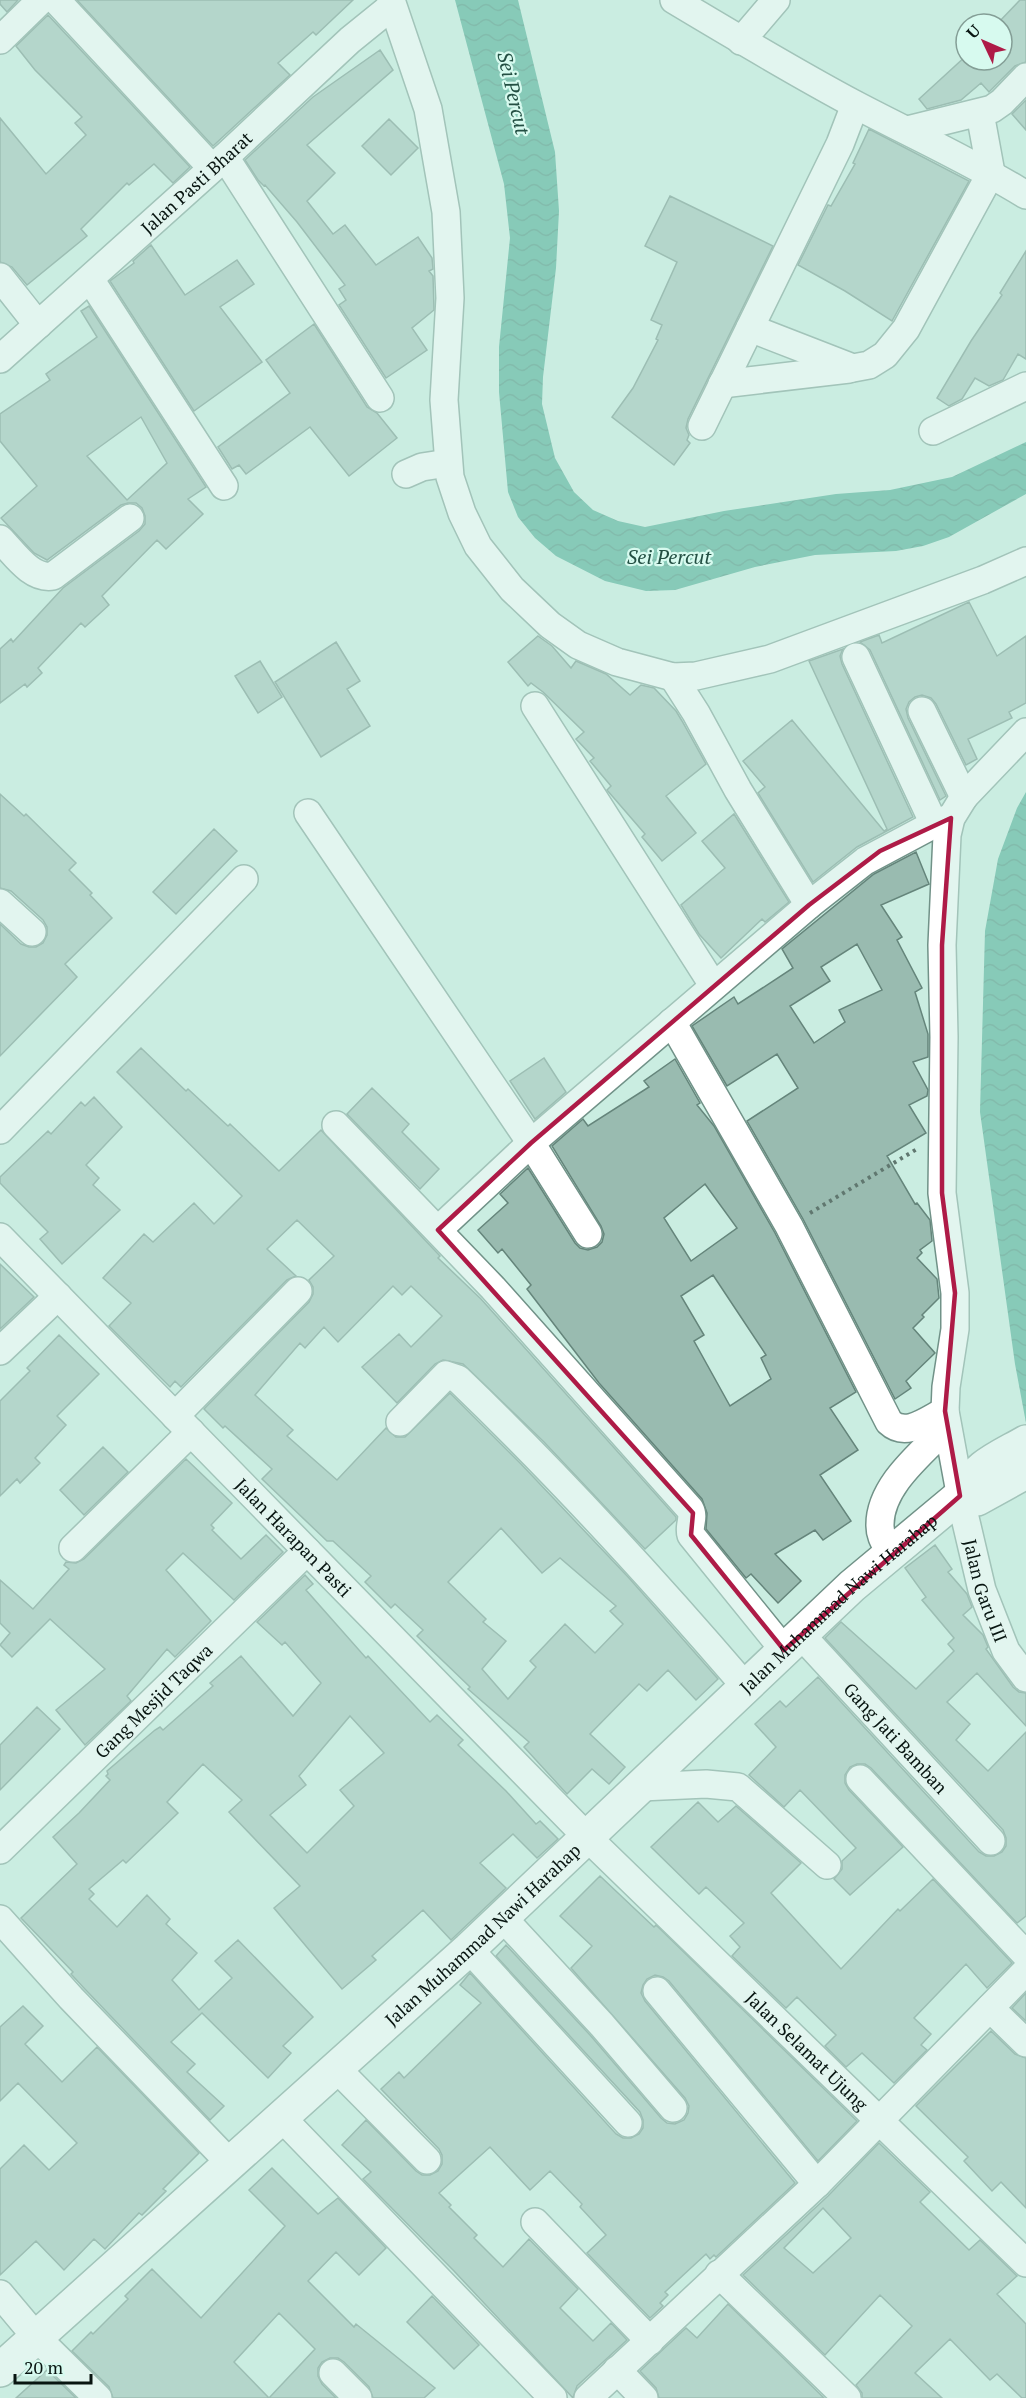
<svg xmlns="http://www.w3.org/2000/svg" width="1026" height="2398" viewBox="0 0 1026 2398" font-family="'PT Serif',serif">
  <defs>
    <pattern id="water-waves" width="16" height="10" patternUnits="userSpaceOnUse" patternTransform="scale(1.5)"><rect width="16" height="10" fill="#369f85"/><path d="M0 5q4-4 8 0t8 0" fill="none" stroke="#2c806b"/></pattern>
  </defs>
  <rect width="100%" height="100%" fill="#caede1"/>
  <!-- water -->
  <path fill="url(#water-waves)" d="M455 0H518L555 152 559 211 556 268 543 377 542 404 555 458 574 492 593 510 618 521 645 527 724 511 836 494 890 490 952 477 1026 442V494L949 537 923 546 896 551 815 555 755 567 675 590 646 591 605 581 556 556 535 538 518 517 508 492 499 392V347L510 238 504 184Z
    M1026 792V1423L1015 1364 980 1112 985 931 998 859 1017 808Z"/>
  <!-- building -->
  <path fill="#99bbb0" stroke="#65857b" stroke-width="1.5" fill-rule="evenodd" d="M0 0H18L7 12 0 4Z
    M77 0H353L316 35 313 32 278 63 290 75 213 146Z
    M1020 0H1026V62L1015 66 989 92 981 83 961 100 927 109 919 99 966 56V60H1002V24H997Z
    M48 15 190 167 173 183 154 164 129 185 127 183 81 229 87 236 27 285 12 267 0 262V118L46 174 86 135 75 123 82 117 35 70 16 46Z
    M380 50 393 70 307 145 335 173 307 201 333 234 345 225 376 265 418 237 432 258 433 269 429 271 433 276 434 310 412 328 427 350 386 378 339 305 346 300 339 289 345 285 297 222 265 185 264 186 258 180 245 160 313 97Z
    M1026 100V130L1012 114Z
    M389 119 418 148 391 175 362 146Z
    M869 129 969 181 892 321 845 291 798 265 828 205 831 206 855 164 853 163Z
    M670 196 773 246 688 419 686 428 689 435 687 440 690 443 674 465 612 417 633 388 658 340 656 339 662 325 651 320 677 262 645 246Z
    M151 245 185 295 237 260 254 284 220 307 262 362 194 411 110 281 134 263 133 261Z
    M1026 251V359L1018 354 1003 380 989 386 975 378 962 399 949 406 937 398 971 341 1002 295 1000 293Z
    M89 306 206 487 188 499 203 514 166 549 157 540 102 596 109 605 85 627 81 623 38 668 42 673 27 687 25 684 0 703V649L11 639 13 642 63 588 139 531 145 524V516L142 508 136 503H128L121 505 47 560 34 553 1 518 37 486 0 441V414L50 380 46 374 97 337 81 311ZM141 417 167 463 127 500 87 456Z
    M314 324 367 407 377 413 397 438 349 476 310 427 246 474 239 465 232 469 218 447 290 393 266 360Z
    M969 602 997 656 1026 636V703L1009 712 1012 718 968 739 977 759 966 765 936 704 931 698 922 695 915 697 909 702 906 709 908 718 946 796 940 800 870 650 860 642 879 635 882 643Z
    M538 636 552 646 571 668 576 661 606 674 630 695 641 685 654 688 676 711 682 721 706 764 666 796 696 833 662 861 642 837 645 834 607 790 611 786 590 761 594 758 576 739 584 732 543 692 531 683 528 686 508 662Z
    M336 642 360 681 347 689 370 726 321 757 275 682Z
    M843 649 840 656 842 664 913 817 857 847 813 882 758 793 765 787 743 761 792 720 884 831 887 829 809 661Z
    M260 661 282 697 258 713 235 676Z
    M0 794 24 816 26 814 76 863 69 870 92 893 90 895 112 918 65 964 77 977 0 1056V924L21 944 29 947H36L43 943 47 935V927L43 920 11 891 0 888Z
    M734 814 789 902 765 922 762 919 721 958 699 934 681 905 725 868 702 841Z
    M214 829 237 851 176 914 153 892Z
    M916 852 929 884 881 905 902 937 897 940 922 988 915 992 928 1034V1057L913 1062 928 1090 927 1096 909 1105 926 1133 887 1156 915 1204 917 1203 930 1220 932 1241 920 1250 922 1253 917 1258 937 1279 939 1298 922 1315 924 1317 913 1328 935 1353 906 1381 911 1388 895 1399 803 1219 747 1121 798 1088 777 1054 727 1086 692 1026 734 997 738 1004 793 968 782 949 874 874ZM857 944 882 990 839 1010 845 1022 814 1043 790 1006 830 981 821 967Z
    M141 1048 186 1091 188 1089 228 1126 230 1124 279 1171 321 1130 440 1256 438 1258 481 1299 676 1517V1520L645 1549 544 1442 463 1364 443 1360 435 1364 397 1403 362 1367 399 1334 411 1347 442 1316 411 1286 402 1295 393 1286 338 1342 324 1327 305 1348 300 1343 255 1395 293 1430 287 1436 337 1480 386 1428 396 1437H405L450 1393 521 1464 629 1578 718 1679 696 1700 668 1670 647 1691 639 1684 590 1734 625 1767 609 1784 592 1769 567 1794 524 1747 529 1742 468 1689 470 1687 417 1636 423 1630 395 1604 391 1608 365 1582 371 1576 333 1541H327L262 1479 272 1469 225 1426 223 1428 204 1409 309 1302 313 1294V1287L309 1280 334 1256 297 1220 267 1249 296 1276 287 1280 181 1387 175 1381 170 1387 109 1326 131 1303 103 1278 144 1234 153 1242 194 1203 214 1224 242 1196 117 1072ZM501 1528 542 1573 560 1558 616 1606 610 1611 623 1624 595 1653 565 1624 530 1661 536 1667 508 1699 482 1669 506 1641 483 1622 486 1619 448 1582Z
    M544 1058 566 1092 535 1119 510 1081Z
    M675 1059 700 1103 697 1105 714 1126 775 1233 856 1392 830 1408 858 1450 820 1475 851 1521 823 1540 815 1530 775 1554 801 1581 778 1603 751 1574 746 1578 706 1529 707 1513 702 1499 599 1383 527 1289 531 1285 502 1249 498 1253 478 1230 508 1203 500 1194 528 1168 575 1243 580 1248 588 1250 597 1247 602 1242 604 1234 601 1226 552 1146 583 1119 588 1126 649 1087 644 1081ZM705 1184 737 1228 691 1261 664 1218ZM713 1275 766 1355 761 1358 771 1379 730 1406 694 1341 704 1335 681 1296Z
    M372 1088 409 1124 402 1132 439 1169 420 1189 347 1114Z
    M94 1097 122 1127 86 1165 99 1178 93 1185 120 1210 62 1264 40 1239 48 1232 0 1183V1177L48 1131 51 1134 81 1102 85 1106Z
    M0 1264 34 1297 0 1329Z
    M59 1335 99 1374 57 1416 66 1425 35 1458 40 1463 20 1483 17 1479 0 1496V1401L30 1371 27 1368Z
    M103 1447 128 1472 84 1515 60 1490Z
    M186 1459 232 1503 211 1525 214 1528 212 1530 241 1559 266 1535 283 1552 234 1600 183 1553 166 1570 211 1621 175 1657 167 1649 127 1696 131 1701 85 1745 56 1710 105 1669 50 1619 12 1657 0 1645 10 1633 0 1623V1580L33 1609 69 1569 64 1565 66 1562 76 1563 84 1559Z
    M935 1545 952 1569 948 1572 967 1594 972 1607 963 1615 983 1635 988 1647 986 1649 1013 1687 1019 1692 1026 1693V1726L977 1673 947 1702 970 1724 956 1740 988 1771 1026 1732V1916L1017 1923 871 1768 865 1764H857L850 1767 845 1775V1783L849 1790 903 1847 850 1895 834 1879 842 1869V1861L856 1848 800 1790 784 1807 749 1775 776 1747 755 1724 780 1701 786 1707 818 1677 979 1852 986 1856H994L1002 1852 1006 1846V1838L1003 1830 825 1638 841 1622 916 1689 954 1651 948 1644 954 1638 922 1600 926 1597 905 1568Z
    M305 1575 313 1584 306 1590 366 1658 368 1656 430 1722 437 1715 463 1740 458 1745 506 1791 536 1824 540 1821 558 1839 537 1858 513 1834 480 1863 506 1888 451 1940 423 1910 372 1956 376 1960 342 1989 274 1908 300 1886 229 1812 242 1800 203 1764 167 1802 178 1813 126 1863 123 1860 89 1889 94 1894 89 1899 117 1927 147 1895 170 1919 166 1924 197 1953 172 1980 199 2010 232 1978 215 1961 238 1940 313 2017 283 2046 291 2053 268 2078 202 2013 171 2042 195 2064 187 2072 224 2106 210 2120 83 1987 71 1974 73 1972 21 1918 77 1864 53 1837 79 1813 110 1780 106 1776 108 1774 107 1771 155 1730 160 1727 163 1730 213 1686 210 1683 241 1656 293 1716 321 1683 285 1642 282 1645 257 1622ZM350 1716 384 1753 340 1790 354 1806 307 1853 270 1815 306 1785 299 1776Z
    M37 1707 60 1729 0 1790V1745Z
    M698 1802 718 1822 736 1806 801 1863 771 1893 841 1969 898 1909 900 1911 933 1879 1012 1963 987 1988 966 1964 914 2018 931 2034 921 2045 927 2050 894 2083 862 2053 846 2067 825 2046 836 2035 797 1997 786 2008 732 1956 740 1947 730 1936 744 1923 706 1887 699 1894 651 1847Z
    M600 1876 654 1927 656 1925 857 2121 818 2161 669 1981 663 1977 655 1975 647 1979 643 1985 641 1993 645 2001 795 2183 716 2257 714 2255 710 2259 706 2254 665 2292 668 2295 660 2303 663 2306 650 2318 587 2253 606 2235 580 2207 582 2204 550 2171 530 2190 490 2147 439 2193 451 2205 449 2207 477 2235 474 2238 503 2267 529 2239 578 2289 560 2308 593 2341 611 2323 627 2340 577 2386 573 2398 454 2271 363 2179 371 2172 342 2145 366 2120 416 2171 422 2175H430L438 2171 442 2164V2155L439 2149 381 2089 399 2072 404 2078 481 2003 460 1985 470 1973 616 2134 623 2138H631L639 2134 643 2128V2120L640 2112 496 1956 506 1945 590 2035 661 2118 667 2123 675 2124 684 2120 688 2113 689 2106 685 2098 571 1968 592 1946 560 1916Z
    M1026 1993V2021L1012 2008Z
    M23 2006 43 2026 25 2044 62 2082 97 2047 199 2153 163 2189 166 2191 142 2215 139 2213 105 2249 94 2239 64 2270 36 2241 0 2275V2169L24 2145 49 2170 77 2143 18 2083 0 2101V2027Z
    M991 2031 1015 2054 1026 2058V2208L1001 2182 992 2191 964 2161 968 2157 916 2106Z
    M879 2143 930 2192 920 2202 969 2250 980 2240 1017 2276 997 2294 1026 2324V2398H1022L997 2374 990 2380 950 2339 915 2373 942 2398H862V2393L856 2385 912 2326 880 2295 825 2355 743 2275 828 2196ZM823 2208 851 2238 813 2273 784 2248Z
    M272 2168 318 2214 338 2198 386 2248 359 2275 336 2252 308 2281 354 2327 356 2324 435 2388 424 2398H373L369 2387 344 2362 338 2358H330L322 2362 318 2368V2376L322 2384 336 2398H113L109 2387 72 2351 91 2332 93 2334 128 2299 125 2296 152 2269 201 2318 285 2226 249 2190ZM279 2313 315 2349 269 2398 234 2362Z
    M432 2296 479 2345 454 2369 407 2322Z
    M728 2304 824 2398H659L656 2388 640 2371 686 2328 697 2338Z
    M47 2370 76 2398H16Z"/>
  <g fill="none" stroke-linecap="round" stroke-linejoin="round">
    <!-- minor casing -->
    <g stroke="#719288" stroke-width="30">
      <g id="minor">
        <path d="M56 0 212 168"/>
        <path d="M391 0 428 109 446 212 450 298 444 400 450 477 462 513 478 546 512 589 550 625 578 645 617 662 673 677 696 676 770 659 983 580 1026 561"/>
        <path d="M674 0C734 36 794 72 856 105 913 135 971 161 1026 195"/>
        <path d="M0 40 41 0"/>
        <path d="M741 41 776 0"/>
        <path d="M907 130 992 109 1002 102 1026 77"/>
        <path d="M225 157 380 398"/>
        <path d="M0 277 38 325"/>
        <path d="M90 279 224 486"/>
        <path d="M750 328 853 368 869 365 885 355 906 329 991 173 980 113"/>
        <path id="s1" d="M0 359 225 157 350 40 392 6"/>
        <path d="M722 384 849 369"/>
        <path d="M702 426 840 144 855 105"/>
        <path d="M933 431 1026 386"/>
        <path d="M406 474 422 467 448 463"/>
        <path d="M0 539C14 553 31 580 53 576L130 518"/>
        <path d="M856 657 934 824"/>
        <path d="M673 677 696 713 738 790 809 905"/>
        <path d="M535 706 713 985"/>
        <path d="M922 711 964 797"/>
        <path id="s2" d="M1026 732 964 797 951 818 947 835 942 945 944 1037 942 1193 955 1293V1329L946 1387 945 1411 963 1509 982 1590 1006 1651 1026 1678"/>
        <path d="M308 813 531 1143 588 1234"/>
        <path d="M0 903 32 932"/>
        <path d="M672 1022 789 1226 889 1422C906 1438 927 1420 945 1411"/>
        <path d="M336 1125 493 1288 690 1509C695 1518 688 1526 691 1535L784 1650"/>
        <path d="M0 1130 244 879"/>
        <path d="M438 1230 531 1143 809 905 865 861 940 821 951 818"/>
        <path id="s3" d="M0 1237 588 1838 1026 2263"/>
        <path d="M0 1351 58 1296"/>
        <path d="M175 1416 298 1291"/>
        <path d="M400 1422 446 1375 458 1379C559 1476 654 1580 745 1686"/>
        <path d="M73 1548 191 1432"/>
        <path d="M890 1553C886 1544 880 1537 880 1526 879 1486 922 1453 947 1427"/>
        <path id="s4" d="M801 1635 991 1841"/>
        <path d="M860 1779 1026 1955"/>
        <path d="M641 1787 706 1784 738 1787 827 1865"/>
        <path id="s5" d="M0 1850 307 1551"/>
        <path d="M502 1917 602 2025 673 2108"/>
        <path d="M0 1919 71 1998 230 2163"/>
        <path d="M469 1949 628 2123"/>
        <path d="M657 1991 817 2184"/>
        <path d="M990 2008 1026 2043"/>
        <path d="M336 2068 427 2160"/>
        <path d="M281 2117 553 2398"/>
        <path d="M535 2222 650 2341"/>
        <path d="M719 2274 847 2398"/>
        <path d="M0 2294 37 2338 98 2398"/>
        <path d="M617 2370 644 2398"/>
        <path d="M333 2373 358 2398"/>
        <path d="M588 2398 817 2184 1026 1971"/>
      </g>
    </g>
    <!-- major casing -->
    <g stroke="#719288" stroke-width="36">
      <g id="major">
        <path d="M960 1496 977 1499 1026 1472"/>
        <path id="s6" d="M0 2370 469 1949 852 1586 960 1496C977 1465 996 1459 1026 1442"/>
      </g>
    </g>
    <!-- path -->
    <path stroke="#60776f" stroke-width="4" stroke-dasharray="3 4.5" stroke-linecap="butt" d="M810 1213 917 1149"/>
    <!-- minor -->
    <use href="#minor" stroke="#fff" stroke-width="27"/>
    <!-- major -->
    <use href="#major" stroke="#fff" stroke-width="33"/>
  </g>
  <!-- marked area -->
  <path d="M0 0H1026V2398H0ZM951 818 942 945V1193L955 1293 945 1411 960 1496 784 1650 691 1535 693 1513 438 1230 531 1143 809 905 880 851Z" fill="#caede1" fill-opacity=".55" fill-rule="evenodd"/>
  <path fill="none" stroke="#ae1b47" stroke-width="4.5" stroke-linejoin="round" d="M951 818 942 945V1193L955 1293 945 1411 960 1496 784 1650 691 1535 693 1513 438 1230 531 1143 809 905 880 851Z"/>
  <g text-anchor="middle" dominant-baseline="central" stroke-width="4.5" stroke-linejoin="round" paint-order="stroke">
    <!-- street labels -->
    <g font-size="18" fill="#081511" stroke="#d7faef">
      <text stroke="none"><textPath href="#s1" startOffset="264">Jalan Pasti Bharat</textPath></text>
      <text stroke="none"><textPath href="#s3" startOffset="420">Jalan Harapan Pasti</textPath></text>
      <text stroke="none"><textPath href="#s2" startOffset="894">Jalan Garu III</textPath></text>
      <text stroke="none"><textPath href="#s6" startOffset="1136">Jalan Muhammad Nawi Harahap</textPath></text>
      <text stroke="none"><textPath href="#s5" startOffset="214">Gang Mesjid Taqwa</textPath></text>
      <text stroke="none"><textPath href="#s4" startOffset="140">Gang Jati Bamban</textPath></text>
      <text stroke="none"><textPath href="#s6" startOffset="650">Jalan Muhammad Nawi Harahap</textPath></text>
      <text stroke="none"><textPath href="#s3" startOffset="1146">Jalan Selamat Ujung</textPath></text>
    </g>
    <!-- water labels -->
    <g font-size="20" font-style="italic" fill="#234f43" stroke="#d7faef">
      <text transform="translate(514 93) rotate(77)">Sei Percut</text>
      <text x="669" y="556">Sei Percut</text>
    </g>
  </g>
  <!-- north arrow -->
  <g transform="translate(984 42) rotate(314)"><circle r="28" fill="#d7faef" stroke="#849e96" stroke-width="1.5"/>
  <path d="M0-4.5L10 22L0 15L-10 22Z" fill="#ae1b47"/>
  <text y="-9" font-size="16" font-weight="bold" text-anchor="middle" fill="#081511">U</text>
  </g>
  <!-- scale -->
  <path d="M15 2374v9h76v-9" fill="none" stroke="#081511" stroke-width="3"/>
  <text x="24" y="2374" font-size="18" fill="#081511" stroke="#d7faef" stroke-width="4.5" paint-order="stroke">20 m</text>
</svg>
